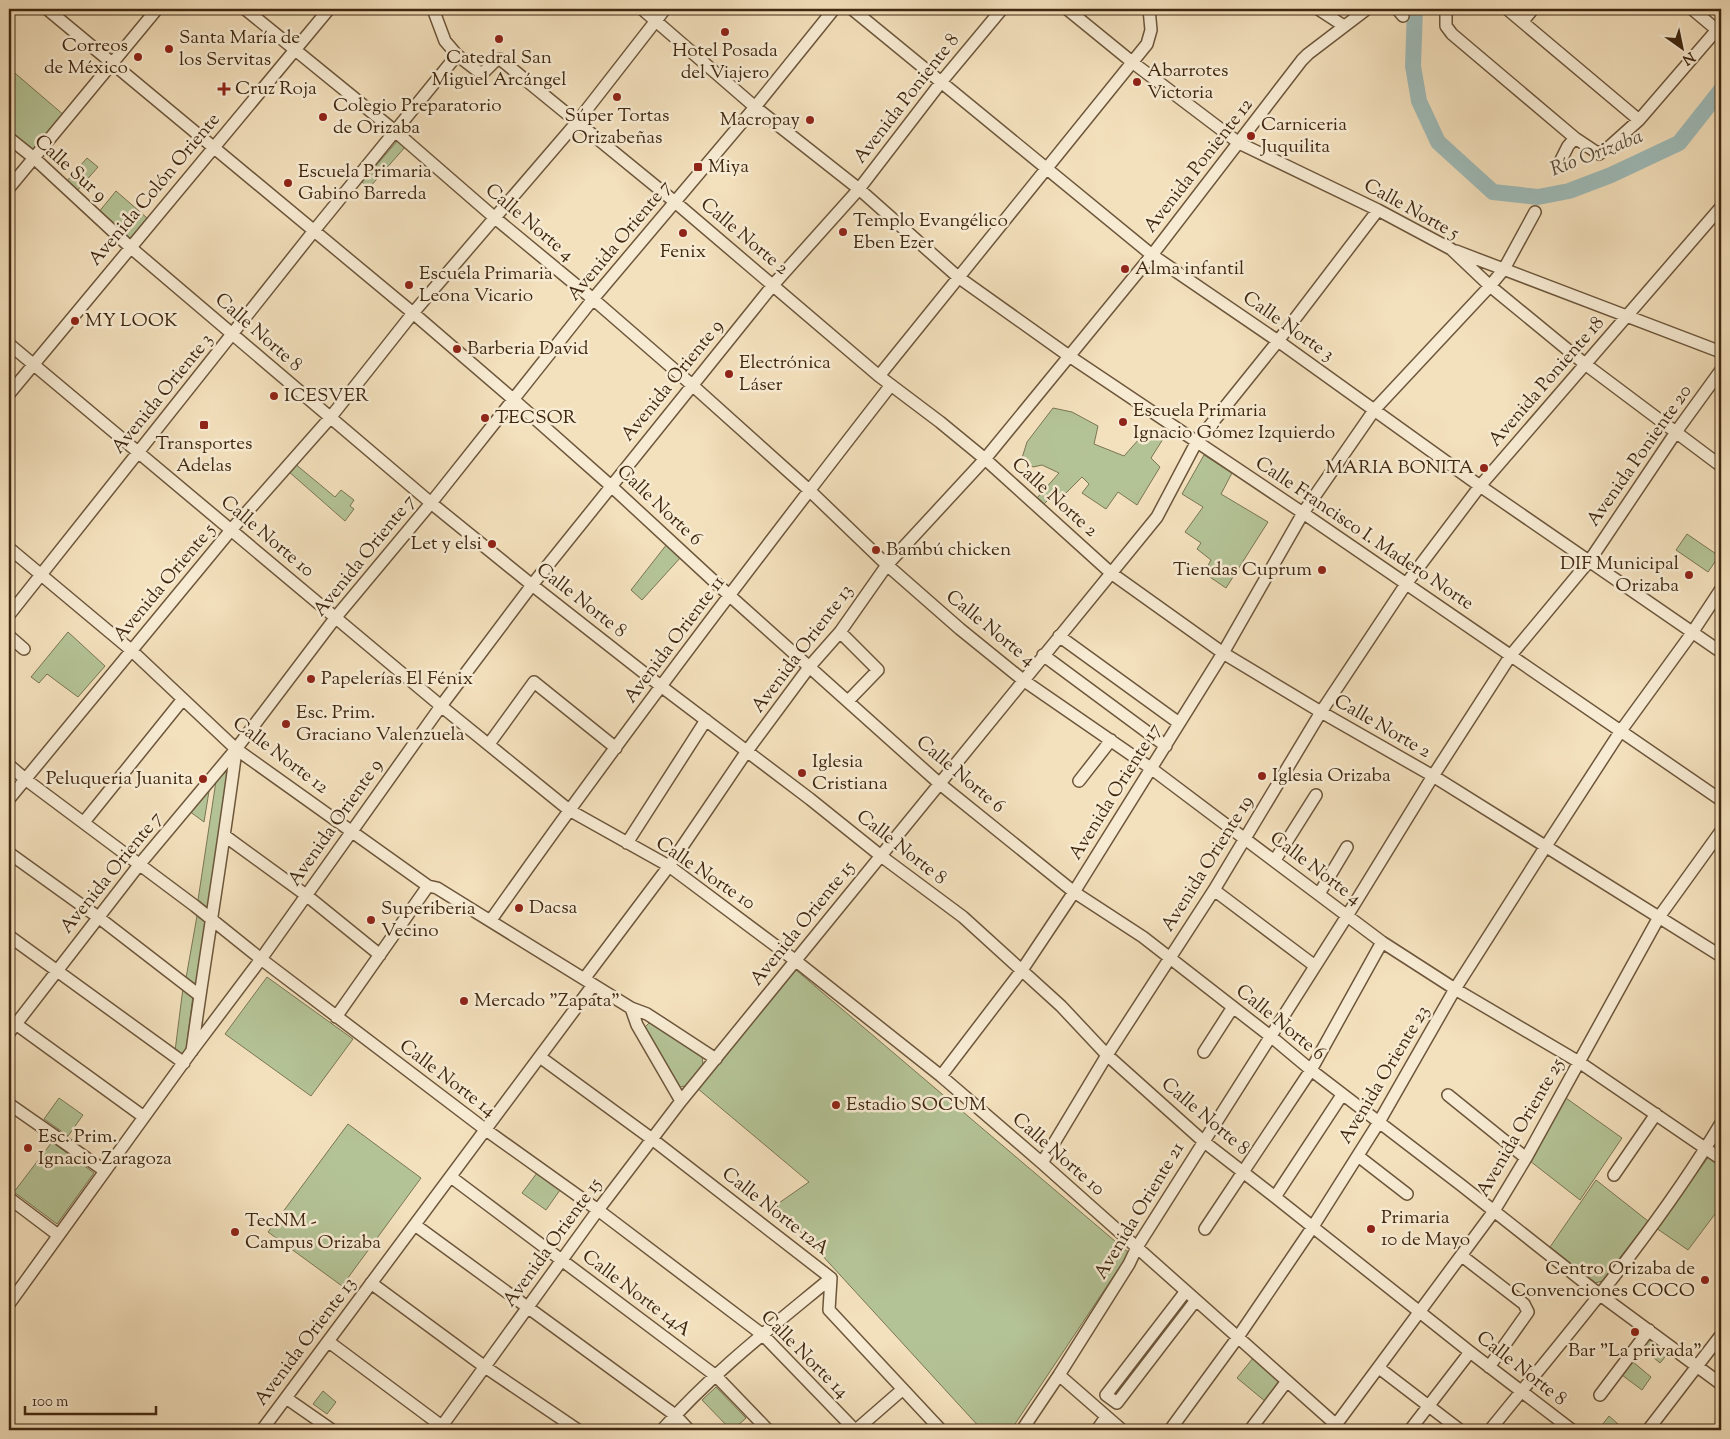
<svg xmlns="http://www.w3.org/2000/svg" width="1730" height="1439" viewBox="0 0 1730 1439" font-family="'Sorts Mill Goudy',serif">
  <rect width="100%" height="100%" fill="#f3e0bc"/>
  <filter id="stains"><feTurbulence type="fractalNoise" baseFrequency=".004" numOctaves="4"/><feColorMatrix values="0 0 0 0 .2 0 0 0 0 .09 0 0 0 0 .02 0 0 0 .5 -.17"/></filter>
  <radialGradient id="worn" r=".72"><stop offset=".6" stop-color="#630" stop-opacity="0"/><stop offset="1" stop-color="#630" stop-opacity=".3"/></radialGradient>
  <!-- green -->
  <path fill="#b4c396" stroke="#7a7653" d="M9 68 65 116 33 155 9 134Z
    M398 140 406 146 369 188 362 182Z
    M87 158 98 167 76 192 66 182Z
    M116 191 147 218 129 240 98 213Z
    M1053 408 1072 412 1098 426 1094 444 1124 456 1140 438 1144 440 1152 431 1163 439 1151 458 1160 467 1137 505 1118 492 1106 509 1082 493 1089 484 1082 477 1064 495 1057 491 1044 504 1037 498 1059 473 1042 465 1033 467 1022 458 1027 442Z
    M1204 455 1232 473 1221 494 1268 522 1226 588 1204 573 1211 560 1197 549 1201 543 1185 532 1203 507 1182 494Z
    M294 463 335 497 341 490 354 500 350 506 354 509 345 521 288 471Z
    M1687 534 1719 556 1708 572 1676 550Z
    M667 544 681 557 642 600 631 590Z
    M68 632 105 666 78 697 47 674 39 683 31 677Z
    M229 769 208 908 198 900 216 781Z
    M210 785 204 822 189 811Z
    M197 916 207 923 196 984 186 978Z
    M796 970 1129 1253 1011 1430H982L776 1205 809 1182 697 1088Z
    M267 977 353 1039 311 1096 225 1034Z
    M183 988 193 995 186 1052 181 1055 175 1051Z
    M649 1023 652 1024 702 1056 703 1065 686 1086 679 1087 646 1030 645 1027Z
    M59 1098 83 1115 68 1136 44 1119Z
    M1566 1098 1622 1138 1580 1200 1530 1161Z
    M348 1124 421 1178 342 1286 268 1232Z
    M52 1142 94 1173 57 1224 14 1192Z
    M1710 1155 1721 1164V1206L1688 1250 1656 1228Z
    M537 1173 560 1190 546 1210 522 1193Z
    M1596 1180 1648 1221 1602 1281 1596 1283 1550 1247Z
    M1651 1336 1670 1351 1660 1363 1641 1347Z
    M1253 1358 1281 1383 1266 1402 1237 1378Z
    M1633 1362 1651 1377 1642 1390 1622 1375Z
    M716 1387 746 1418 733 1430H731L702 1400Z
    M323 1391 336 1402 327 1414 313 1404Z
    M1609 1416 1618 1424 1613 1430H1601L1599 1429Z"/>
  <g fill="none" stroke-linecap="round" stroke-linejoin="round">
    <!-- river -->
    <path stroke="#9ebbb9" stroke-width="16" d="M1415 9 1413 66 1419 101 1438 142 1493 192 1538 197 1569 191 1611 175 1679 143 1721 90"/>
    <!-- minor casing -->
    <g stroke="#6d563b" stroke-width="14">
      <path id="minor" d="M47 9 413 313 514 400 611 486 730 596 940 784 1074 892 1143 937 1274 1039 1311 1070 1461 1185 1599 1294 1721 1384
        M245 9 396 132 495 218 593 299 692 385 809 490 887 565 960 629 1023 680 1152 769 1382 942 1455 989 1579 1062 1721 1159
        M433 9 445 41 457 55 479 72 483 73 495 61 500 59 675 202 879 376 940 422 985 459 1111 573 1223 653 1321 712 1433 776 1721 956
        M642 9 755 107 859 189 958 277 1069 356 1303 513 1721 800
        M852 9 1152 255 1278 341 1480 486 1721 652
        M1067 9 1132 62 1239 143 1378 210 1451 249 1490 286 1585 364 1721 466
        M1318 9 1344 26
        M1397 9 1403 16
        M1446 9V26L1452 34 1575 138 1599 154 1609 147 1639 120 1721 25
        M1507 9 1639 120
        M1692 9 1717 30
        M1523 21 1533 9
        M9 138 34 158 130 247 431 503 532 585 662 687 810 799 881 856 963 917 1061 1006 1107 1055 1203 1141 1275 1197 1470 1352 1572 1430
        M1558 166 1568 146 1575 138
        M9 188 157 9
        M1456 251 1721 352
        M9 344 441 706 569 810 669 866 796 961 941 1076 1042 1163 1342 1430
        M879 376 1147 44 1151 30 1149 9
        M9 394 329 9
        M9 548 131 650 236 749 428 886 437 888 631 1008 647 1014 716 1059
        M9 615 313 232 457 55
        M840 632 878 670 848 701
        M9 636 24 649
        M1059 636 1179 723
        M1043 655 1166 746
        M489 744 534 682 616 748
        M9 765 25 779 195 906 261 959 486 1130 598 1210 763 1335 855 1430
        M1079 781 1111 740
        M9 799 231 530 330 418 413 313 577 122 665 9
        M84 822 183 699
        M225 836 306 895 380 955
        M627 843 706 720
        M9 853 98 917 199 995
        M1275 860 1316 795
        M1214 890 1315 966
        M1319 894 1347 847
        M491 920C619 738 754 561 891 385
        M9 936 184 1063
        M584 979 669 866 747 751 810 666 840 632 887 565 985 459 1152 255 1302 60 1308 54 1367 9
        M631 1008 637 1025 681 1101
        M336 1017 428 886
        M9 1019 144 1117
        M9 1033 139 865 236 749 336 617 431 503 593 299 755 107 834 9
        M192 1051C206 950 223 851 236 750
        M1204 1052 1233 1007
        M540 1057 652 1139 831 1278 829 1310 941 1430
        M941 1076 1022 970 1074 892 1223 653 1303 513 1375 409 1490 286 1504 269 1535 212
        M1448 1095 1526 1158
        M9 1104 105 1171
        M1358 1156 1407 1194
        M1042 1163 1107 1055 1214 890 1321 712 1406 584 1480 486 1721 207
        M1614 1175 1656 1114
        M451 1177 716 1376 768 1430
        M1275 1197 1342 1095
        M9 1198 58 1235
        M415 1225 675 1415 689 1430
        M1205 1229 1311 1070 1382 942
        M1462 1256 1524 1304 1528 1312 1489 1367
        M371 1283 485 1367 578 1430
        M1186 1291 1106 1395 1117 1403 1196 1300
        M9 1304 191 1052 261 959 441 706 532 585 773 285 859 189 942 81 1002 9
        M329 1342 447 1430
        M1379 1368 1460 1430
        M1059 1375 1122 1430
        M1600 1395 1649 1330
        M286 1398 332 1430
        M262 1430 593 985
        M439 1430 598 1210 681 1101 1157 517 1196 443 1278 341 1378 210
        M662 1430C712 1373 773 1326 831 1278
        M856 1430 903 1389
        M1022 1430 1059 1375 1129 1264 1137 1247 1347 916 1433 776 1511 655 1590 560 1676 432 1721 370
        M1097 1430 1106 1417
        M1170 1430 1238 1337 1312 1228 1379 1122 1455 989 1546 846 1620 732 1692 633 1721 589
        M1250 1430 1287 1381
        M1332 1430 1494 1211 1526 1158 1659 917 1721 831
        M1410 1430 1470 1352
        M1490 1430C1570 1331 1655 1233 1721 1123
        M1648 1430 1721 1335"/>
    </g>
    <!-- minor -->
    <use href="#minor" stroke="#f7ebd3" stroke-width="11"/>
  </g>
  <!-- markers -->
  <g fill="#8f2418" stroke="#f7ebd3" stroke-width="2">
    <circle cx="725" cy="32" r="5"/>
    <circle cx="499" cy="39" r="5"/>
    <circle cx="169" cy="49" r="5"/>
    <circle cx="138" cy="57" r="5"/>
    <circle cx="1137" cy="82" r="5"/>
    <path d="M221.5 81.5h5v5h5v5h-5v5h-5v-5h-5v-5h5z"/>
    <circle cx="617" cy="97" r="5"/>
    <circle cx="323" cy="117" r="5"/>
    <circle cx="810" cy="120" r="5"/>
    <circle cx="1251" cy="136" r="5"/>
    <rect x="693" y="162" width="10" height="10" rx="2.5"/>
    <circle cx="288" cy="183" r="5"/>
    <circle cx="843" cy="232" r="5"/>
    <circle cx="683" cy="233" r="5"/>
    <circle cx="1125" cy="269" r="5"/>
    <circle cx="409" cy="285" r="5"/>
    <circle cx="75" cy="321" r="5"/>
    <circle cx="457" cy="349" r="5"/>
    <circle cx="729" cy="374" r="5"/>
    <circle cx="274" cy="396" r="5"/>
    <circle cx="485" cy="418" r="5"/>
    <circle cx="1123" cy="422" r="5"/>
    <rect x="199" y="420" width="10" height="10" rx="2.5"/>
    <circle cx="1484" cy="468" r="5"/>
    <circle cx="492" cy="544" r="5"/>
    <circle cx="876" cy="550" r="5"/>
    <circle cx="1322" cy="570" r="5"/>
    <circle cx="1689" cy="575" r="5"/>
    <circle cx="311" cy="679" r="5"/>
    <circle cx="286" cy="724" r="5"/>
    <circle cx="802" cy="773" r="5"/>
    <circle cx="1262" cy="776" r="5"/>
    <circle cx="203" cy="779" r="5"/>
    <circle cx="519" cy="908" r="5"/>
    <circle cx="371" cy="920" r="5"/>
    <circle cx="464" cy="1001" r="5"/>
    <circle cx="836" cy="1105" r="5"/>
    <circle cx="28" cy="1148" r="5"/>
    <circle cx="1371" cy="1229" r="5"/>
    <circle cx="235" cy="1232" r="5"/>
    <circle cx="1705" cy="1280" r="5"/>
    <circle cx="1635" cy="1332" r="5"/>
  </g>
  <g text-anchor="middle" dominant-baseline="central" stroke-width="5" stroke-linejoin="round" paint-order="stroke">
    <!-- poi labels -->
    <g font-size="19" fill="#402810" stroke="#f7ebd3" text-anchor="start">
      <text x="179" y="38">Santa María de<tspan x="179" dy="22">los Servitas</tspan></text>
      <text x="128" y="46" text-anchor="end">Correos<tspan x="128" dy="22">de México</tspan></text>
      <text x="725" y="51" text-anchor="middle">Hotel Posada<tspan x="725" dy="22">del Viajero</tspan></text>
      <text x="499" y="58" text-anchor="middle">Catedral San<tspan x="499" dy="22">Miguel Arcángel</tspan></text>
      <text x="1147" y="71">Abarrotes<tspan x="1147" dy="22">Victoria</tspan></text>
      <text x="235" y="89">Cruz Roja</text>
      <text x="333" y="106">Colegio Preparatorio<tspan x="333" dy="22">de Orizaba</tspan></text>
      <text x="617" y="116" text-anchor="middle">Súper Tortas<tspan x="617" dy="22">Orizabeñas</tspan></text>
      <text x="800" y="120" text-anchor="end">Macropay</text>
      <text x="1261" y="125">Carniceria<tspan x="1261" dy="22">Juquilita</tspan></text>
      <text x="708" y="167">Miya</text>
      <text x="298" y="172">Escuela Primaria<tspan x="298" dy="22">Gabino Barreda</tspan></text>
      <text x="853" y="221">Templo Evangélico<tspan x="853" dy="22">Eben Ezer</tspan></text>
      <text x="683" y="252" text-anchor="middle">Fenix</text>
      <text x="1135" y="269">Alma infantil</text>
      <text x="419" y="274">Escuela Primaria<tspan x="419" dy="22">Leona Vicario</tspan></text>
      <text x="85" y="321">MY LOOK</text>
      <text x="467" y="349">Barberia David</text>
      <text x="739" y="363">Electrónica<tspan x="739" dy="22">Láser</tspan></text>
      <text x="284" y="396">ICESVER</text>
      <text x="1133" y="411">Escuela Primaria<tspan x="1133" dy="22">Ignacio Gómez Izquierdo</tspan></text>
      <text x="495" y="418">TECSOR</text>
      <text x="204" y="444" text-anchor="middle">Transportes<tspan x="204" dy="22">Adelas</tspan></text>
      <text x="1474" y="468" text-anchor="end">MARIA BONITA</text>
      <text x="482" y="544" text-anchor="end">Let y elsi</text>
      <text x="886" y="550">Bambú chicken</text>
      <text x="1679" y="564" text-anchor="end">DIF Municipal<tspan x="1679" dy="22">Orizaba</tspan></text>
      <text x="1312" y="570" text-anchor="end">Tiendas Cuprum</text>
      <text x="321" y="679">Papelerías El Fénix</text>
      <text x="296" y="713">Esc. Prim.<tspan x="296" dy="22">Graciano Valenzuela</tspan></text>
      <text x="812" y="762">Iglesia<tspan x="812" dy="22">Cristiana</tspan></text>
      <text x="1272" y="776">Iglesia Orizaba</text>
      <text x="193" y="779" text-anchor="end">Peluqueria Juanita</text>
      <text x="529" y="908">Dacsa</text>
      <text x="381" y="909">Superiberia<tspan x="381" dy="22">Vecino</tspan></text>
      <text x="474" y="1001">Mercado "Zapata"</text>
      <text x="846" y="1105">Estadio SOCUM</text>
      <text x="38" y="1137">Esc. Prim.<tspan x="38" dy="22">Ignacio Zaragoza</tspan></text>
      <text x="1381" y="1218">Primaria<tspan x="1381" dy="22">10 de Mayo</tspan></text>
      <text x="245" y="1221">TecNM -<tspan x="245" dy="22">Campus Orizaba</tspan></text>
      <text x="1695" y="1269" text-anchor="end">Centro Orizaba de<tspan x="1695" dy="22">Convenciones COCO</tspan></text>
      <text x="1635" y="1351" text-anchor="middle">Bar "La privada"</text>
    </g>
    <!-- street labels -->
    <g font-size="19" fill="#402810" stroke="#f7ebd3">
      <text transform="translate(907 99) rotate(-52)">Avenida Poniente 8</text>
      <text transform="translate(1199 166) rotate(-52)">Avenida Poniente 12</text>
      <text transform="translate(70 169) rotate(42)">Calle Sur 9</text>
      <text transform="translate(155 190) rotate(-50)">Avenida Colón Oriente</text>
      <text transform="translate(1411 210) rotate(29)">Calle Norte 5</text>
      <text transform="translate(529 223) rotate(40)">Calle Norte 4</text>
      <text transform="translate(744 237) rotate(40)">Calle Norte 2</text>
      <text transform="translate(620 241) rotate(-50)">Avenida Oriente 7</text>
      <text transform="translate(1288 327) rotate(35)">Calle Norte 3</text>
      <text transform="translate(258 333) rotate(41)">Calle Norte 8</text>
      <text transform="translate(673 381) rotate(-51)">Avenida Oriente 9</text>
      <text transform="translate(1547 382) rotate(-49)">Avenida Poniente 18</text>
      <text transform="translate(163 394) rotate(-51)">Avenida Oriente 3</text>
      <text transform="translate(1640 456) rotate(-55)">Avenida Poniente 20</text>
      <text transform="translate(1054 498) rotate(42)">Calle Norte 2</text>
      <text transform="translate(659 506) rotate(43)">Calle Norte 6</text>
      <text transform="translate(1364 534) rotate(34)">Calle Francisco I. Madero Norte</text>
      <text transform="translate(267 537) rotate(40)">Calle Norte 10</text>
      <text transform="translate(365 556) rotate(-51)">Avenida Oriente 7</text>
      <text transform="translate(165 583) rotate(-50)">Avenida Oriente 5</text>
      <text transform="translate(581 601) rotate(38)">Calle Norte 8</text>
      <text transform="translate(990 629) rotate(39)">Calle Norte 4</text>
      <text transform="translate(675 640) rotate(-53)">Avenida Oriente 11</text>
      <text transform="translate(803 649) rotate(-53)">Avenida Oriente 13</text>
      <text transform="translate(1382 727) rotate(30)">Calle Norte 2</text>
      <text transform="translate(280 756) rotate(37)">Calle Norte 12</text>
      <text transform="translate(960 775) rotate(40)">Calle Norte 6</text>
      <text transform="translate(1116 792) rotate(-58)">Avenida Oriente 17</text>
      <text transform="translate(336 823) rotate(-55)">Avenida Oriente 9</text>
      <text transform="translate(901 848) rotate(38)">Calle Norte 8</text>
      <text transform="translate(1208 864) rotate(-58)">Avenida Oriente 19</text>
      <text transform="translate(1315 869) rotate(37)">Calle Norte 4</text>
      <text transform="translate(112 873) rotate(-51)">Avenida Oriente 7</text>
      <text transform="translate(705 874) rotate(34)">Calle Norte 10</text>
      <text transform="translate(803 924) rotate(-51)">Avenida Oriente 15</text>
      <text transform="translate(1280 1023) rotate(39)">Calle Norte 6</text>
      <text transform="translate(1385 1075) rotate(-59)">Avenida Oriente 23</text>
      <text transform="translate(447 1079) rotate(37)">Calle Norte 14</text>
      <text transform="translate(1205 1117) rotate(40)">Calle Norte 8</text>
      <text transform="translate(1521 1128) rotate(-60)">Avenida Oriente 25</text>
      <text transform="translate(1058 1155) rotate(41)">Calle Norte 10</text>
      <text transform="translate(1140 1211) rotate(-59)">Avenida Oriente 21</text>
      <text transform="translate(775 1212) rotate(38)">Calle Norte 12A</text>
      <text transform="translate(553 1243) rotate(-54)">Avenida Oriente 15</text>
      <text transform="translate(636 1294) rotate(37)">Calle Norte 14A</text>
      <text transform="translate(306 1342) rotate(-53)">Avenida Oriente 13</text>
      <text transform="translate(804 1355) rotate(45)">Calle Norte 14</text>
      <text transform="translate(1521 1369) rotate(38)">Calle Norte 8</text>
    </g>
    <!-- water labels -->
    <g font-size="20" font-style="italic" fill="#584d3a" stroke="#f7ebd3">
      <text transform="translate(1597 154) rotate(-21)">Río Orizaba</text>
    </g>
  </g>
  <!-- margin -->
  <rect width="1730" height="1439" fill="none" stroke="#f3e0bc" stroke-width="30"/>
  <rect x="10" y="10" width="1710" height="1419" fill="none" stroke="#402810" stroke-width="2.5"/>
  <rect x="15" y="15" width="1700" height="1409" fill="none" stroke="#402810"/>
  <!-- north arrow -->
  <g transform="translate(1682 48) rotate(147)" stroke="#f7ebd3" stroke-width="4" paint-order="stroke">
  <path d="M0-4L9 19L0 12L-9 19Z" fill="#402810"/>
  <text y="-8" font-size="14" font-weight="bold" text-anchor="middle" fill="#402810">N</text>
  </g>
  <!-- scale -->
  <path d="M25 1406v8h131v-8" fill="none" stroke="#402810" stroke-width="2.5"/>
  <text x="32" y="1406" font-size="15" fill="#402810" stroke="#f7ebd3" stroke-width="4" paint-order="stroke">100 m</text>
  <rect width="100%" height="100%" filter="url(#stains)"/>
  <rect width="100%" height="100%" fill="url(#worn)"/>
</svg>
